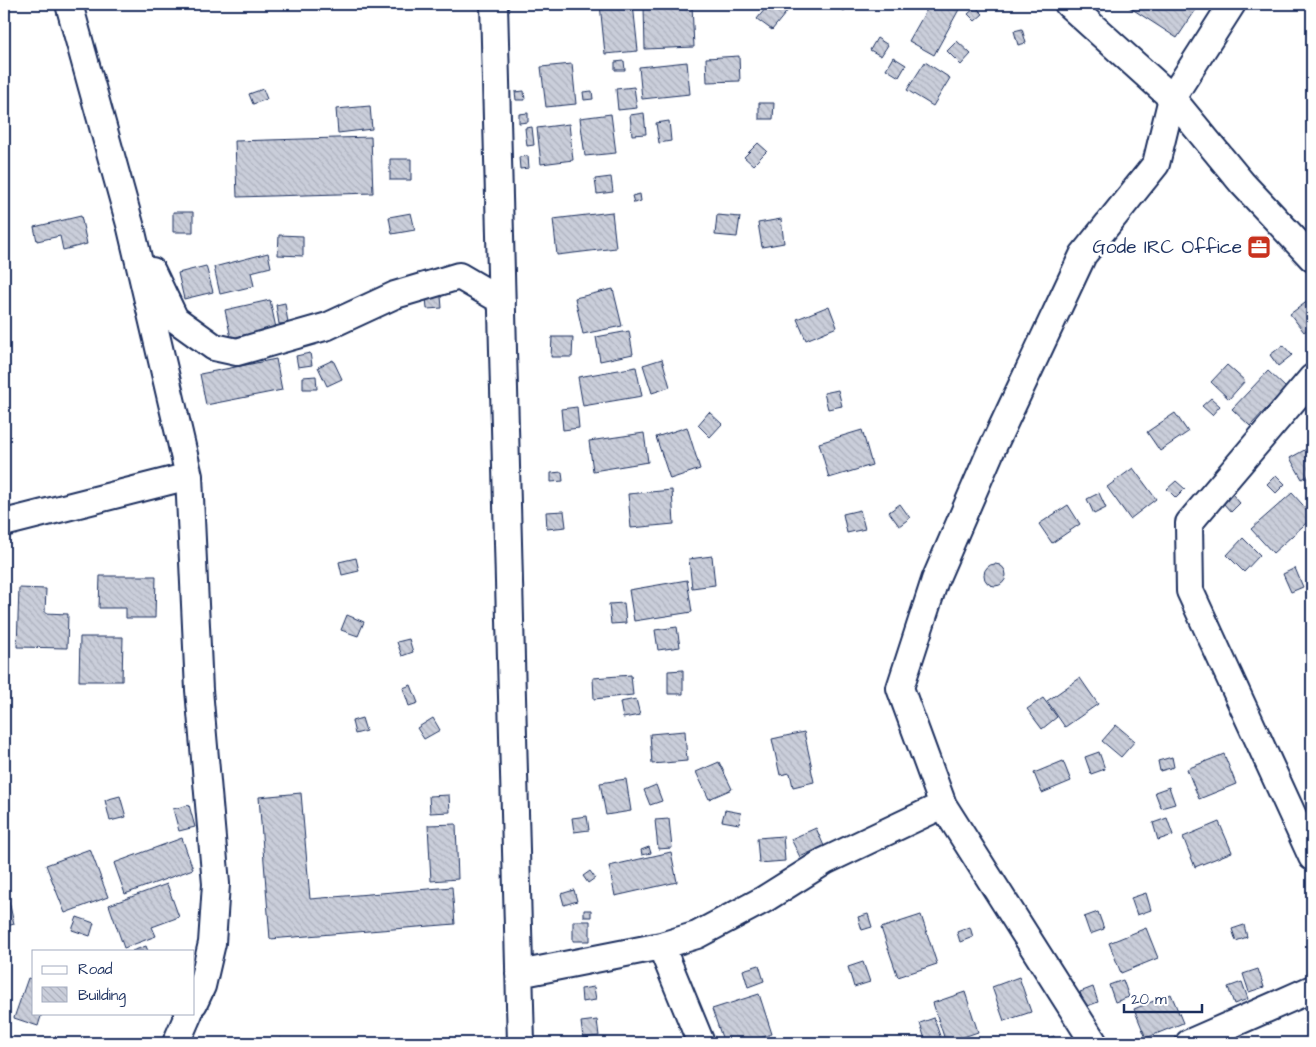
<svg xmlns="http://www.w3.org/2000/svg" width="1316" height="1047" viewBox="0 0 1316 1047" font-family="'Architects Daughter',sans-serif">
  <defs>
    <pattern id="building-back-hatch" width="6" height="6" patternUnits="userSpaceOnUse" patternTransform="scale(1.25)"><rect width="6" height="6" fill="#caceda"/><path d="M-1 5l2 2M0 0l6 6M5-1l2 2" fill="none" stroke="#adb1be"/></pattern>
  </defs>
  <rect width="100%" height="100%" fill="#fff"/>
  <filter id="ink" filterUnits="userSpaceOnUse"><feTurbulence type="fractalNoise" baseFrequency=".02" numOctaves="2"/><feDisplacementMap in="SourceGraphic" scale="10" xChannelSelector="R" yChannelSelector="G"/><feConvolveMatrix kernelMatrix="1 2 1 2 8 2 1 2 1" color-interpolation-filters="sRGB"/></filter>
  <g filter="url(#ink)">
    <!-- building -->
    <path fill="url(#building-back-hatch)" stroke="#1b2f5e" d="M600 4H633L638 51 605 54Z
      M699 4H710L709 7 699 5Z
      M769 4H793L772 30 757 19Z
      M836 4H851L844 11Z
      M930 4H962L934 55 909 41Z
      M1132 4H1191L1197 8 1177 38 1129 7Z
      M692 5 694 47 645 49 644 7Z
      M976 7 983 14 975 21 968 14Z
      M1022 29 1026 43 1018 45 1014 31Z
      M877 38 888 45 881 56 870 50Z
      M957 41 971 54 961 65 947 51Z
      M739 56 740 81 707 82 706 58Z
      M893 57 906 65 899 77 886 69Z
      M624 61 625 70H615V62Z
      M687 62 690 94 642 99 639 67Z
      M925 62 950 78 933 106 907 90Z
      M572 64 576 104 546 107 541 67Z
      M634 87 637 108 618 110 616 89Z
      M263 89 267 99 253 104 249 94Z
      M524 91 525 100H516L515 92Z
      M592 91 593 99 584 100 583 92Z
      M759 103H774L773 119H759Z
      M370 106 372 129 338 133 336 109Z
      M528 113V122L519 123V114Z
      M644 113 646 134 632 135 630 115Z
      M611 114 616 153 585 156 580 118Z
      M669 121 671 141 659 143 656 123Z
      M569 124 573 160 541 164 537 128Z
      M532 127 534 145 527 146 525 128Z
      M371 137 373 193 237 197 235 141Z
      M758 143 767 151 753 165 744 157Z
      M528 156 529 168 520 169 519 157Z
      M390 159H411V180H390Z
      M611 177 613 192 597 194 595 179Z
      M640 194 641 201 634 203 632 196Z
      M173 212H193V232H173Z
      M612 212 616 248 557 255 553 219Z
      M411 213 415 230 392 234 389 217Z
      M717 215 740 217 737 237 715 235Z
      M81 216 87 244 63 250 60 236 37 241 34 227Z
      M781 219 784 243 762 247 758 223Z
      M279 235 303 236V256L278 255Z
      M268 253 271 267 251 272 254 286 220 294 214 267Z
      M206 266 213 292 184 299 178 273Z
      M613 289 622 326 583 334 575 298Z
      M441 296 442 308 427 309 426 297Z
      M1312 298V326L1304 332 1290 314Z
      M270 300 276 328 231 338 225 310Z
      M285 303 288 323 279 324 276 305Z
      M829 306 837 327 806 340 797 319Z
      M629 331 633 354 600 361 596 337Z
      M552 337H573L572 357H551Z
      M1283 345 1292 355 1278 366 1270 355Z
      M310 353 312 365 298 367 296 356Z
      M276 359 282 390 206 405 200 374Z
      M662 359 670 387 652 393 643 365Z
      M333 360 342 379 327 386 318 367Z
      M1227 365 1245 381 1229 399 1211 382Z
      M636 367 642 396 583 406 578 377Z
      M1268 371 1286 388 1250 426 1232 409Z
      M316 376 317 389H303V377Z
      M838 390 842 406 828 409 824 393Z
      M1211 398 1220 406 1212 415 1202 406Z
      M577 407 579 428 563 430 561 409Z
      M709 412 722 424 710 437 698 425Z
      M1175 413 1188 432 1160 451 1147 432Z
      M687 427 700 469 670 479 656 437Z
      M862 430 872 465 829 478 819 443Z
      M644 433 648 462 593 471 589 441Z
      M1310 447 1312 451V474L1302 479 1290 458Z
      M1133 468 1156 499 1130 519 1107 487Z
      M562 472 563 481 551 482V473Z
      M1276 475 1285 484 1276 493 1267 484Z
      M1176 481 1185 489 1176 498 1167 489Z
      M672 490 674 524 631 528 628 494Z
      M1099 493 1106 508 1094 514 1087 499Z
      M1292 493 1312 515V518L1273 553 1251 529Z
      M1232 494 1240 503 1231 512 1223 503Z
      M900 504 910 518 899 526 889 512Z
      M1068 505 1080 524 1052 543 1039 524Z
      M860 510 865 529 847 533 843 514Z
      M564 511 566 527 547 529 546 512Z
      M1243 538 1260 555 1244 572 1227 555Z
      M712 556 715 585 692 588 689 559Z
      M356 558 359 571 342 575 339 562Z
      M984 575a11 11 0 1 1 22 0a11 11 0 1 1-22 0Z
      M1295 568 1303 587 1291 592 1283 574Z
      M100 576H156L155 618H126V608H99Z
      M687 580 692 612 634 621 629 590Z
      M19 588 46 589 45 613 68 614 67 648 17 647Z
      M624 603 626 623 611 624 609 604Z
      M347 615 364 622 358 636 341 630Z
      M677 627 680 647 658 650 655 630Z
      M80 637H123L122 681H79Z
      M409 639 413 652 402 656 397 642Z
      M683 670V694H668V671Z
      M631 675 633 695 594 699 593 678Z
      M1080 678 1098 704 1065 727 1047 701Z
      M411 685 418 703 409 706 403 688Z
      M1043 698 1057 717 1042 729 1027 709Z
      M636 699 640 715 623 718 620 702Z
      M362 718 366 731 355 734 352 721Z
      M433 718 440 730 424 739 417 728Z
      M1116 725 1135 741 1121 757 1102 741Z
      M685 731 687 761 652 764 650 734Z
      M804 732 812 768H811L814 782 793 787 790 773 780 775 772 739Z
      M1099 752 1105 769 1091 774 1085 757Z
      M1224 754 1236 784 1199 799 1187 769Z
      M1172 757 1174 767 1160 771 1158 761Z
      M1063 761 1071 781 1042 793 1034 773Z
      M719 762 732 789 709 799 696 772Z
      M626 779 631 811 606 815 600 783Z
      M656 785 662 801 650 805 644 790Z
      M1169 787 1175 804 1161 808 1155 792Z
      M301 793 310 899 452 887 455 924 270 939 259 797Z
      M449 795 450 812 430 813 429 796Z
      M120 796 126 817 110 821 105 800Z
      M189 805 195 827 179 831 173 809Z
      M725 810 741 813 739 824 722 821Z
      M587 816 589 830 574 832 572 818Z
      M1167 818 1173 835 1158 840 1153 823Z
      M669 819 672 848 658 849 655 820Z
      M1219 822 1232 852 1195 867 1183 837Z
      M456 824 458 879 431 881 428 825Z
      M816 828 824 846 800 857 791 839Z
      M783 836 785 861 759 863 757 838Z
      M182 838 193 869 125 894 114 863Z
      M649 847 651 853 642 855 641 850Z
      M90 849 108 897 65 913 46 865Z
      M671 852 677 882 615 896 609 866Z
      M590 871 595 878 588 883 583 876Z
      M4 878 14 924 4 927Z
      M167 884 179 917 152 927 156 936 124 948 109 905Z
      M574 890 577 901 564 905 561 894Z
      M1146 893 1151 910 1137 915 1131 898Z
      M584 910H591V917H584Z
      M1098 912 1104 929 1090 934 1084 917Z
      M868 914 872 927 862 930 858 917Z
      M921 915 937 964 898 977 881 928Z
      M77 917 94 923 90 936 72 930Z
      M573 921H590V941H573Z
      M1244 925 1247 937 1236 941 1232 929Z
      M970 927 973 937 960 942 957 932Z
      M1146 928 1158 958 1121 973 1109 943Z
      M146 946 148 951H132Z
      M863 962 870 982 854 987 848 967Z
      M759 965 764 981 748 987 743 970Z
      M1258 969 1264 987 1249 992 1243 974Z
      M1019 977 1031 1012 1004 1021 992 987Z
      M28 978 34 980V1013H42L38 1026 14 1018Z
      M1123 980 1129 997 1115 1002 1109 985Z
      M1242 982 1248 999 1234 1004 1228 987Z
      M594 987 596 1000 582 1002 581 989Z
      M1093 987 1098 1002 1085 1007 1080 992Z
      M965 992 978 1032 946 1043 933 1003Z
      M759 994 772 1034 745 1043H724L712 1009Z
      M1171 994 1183 1023 1146 1038 1134 1009Z
      M934 1018 941 1039 926 1043 920 1023Z
      M597 1020 599 1036 583 1038 581 1022Z
      M1054 1036 1056 1043H1040L1039 1041Z
      M280 1038 288 1043H276Z
      M997 1038 999 1043H980Z"/>
    <g fill="none" stroke-linecap="round" stroke-linejoin="round">
      <!-- minor casing -->
      <g stroke="#1b2f5e" stroke-width="30">
        <path id="minor" d="M69 4 131 228 189 476 199 690 216 884 212 943 202 986 194 1003
          M494 4 521 1043
          M1068 4 1172 98 1242 183 1312 258
          M152 271 175 319 214 347 237 352 328 326 395 295 459 276 502 301
          M1312 378 1189 523 1190 591 1312 857
          M4 523 189 476
          M661 946 701 1043
          M519 974 661 946 697 935 763 900 825 861 943 805
          M176 1043 189 1013
          M1094 1043 943 805 900 688 935 580 990 453 1083 255 1156 164 1172 98 1232 4
          M1189 1043 1312 989"/>
      </g>
      <!-- minor -->
      <use href="#minor" stroke="#fff" stroke-width="26"/>
    </g>
  </g>
  <!-- icons -->
  <defs>
    <g id="office-square" transform="scale(1.25)"><rect x="-9" y="-9" width="18" height="18" rx="4" fill="#c8321e" stroke="#fff"/><path d="M-6-3h4V-5.5h4V-3h4V5H-6ZM-1-4.5V-3h2v-1.5ZM-6 0V1H6V0Z" fill="#fff"/></g>
  </defs>
  <g fill-rule="evenodd">
    <use href="#office-square" x="1259" y="247"/>
  </g>
  <g text-anchor="middle" dominant-baseline="central" stroke-width="5" stroke-linejoin="round" paint-order="stroke">
    <!-- poi labels -->
    <g font-size="19" fill="#1b2f5e" stroke="#fff" text-anchor="end">
      <text x="1242" y="247">Gode IRC Office</text>
    </g>
  </g>
  <!-- margin -->
  <rect width="1316" height="1047" fill="none" stroke="#fff" stroke-width="20"/>
  <rect x="10" y="10" width="1296" height="1027" fill="none" stroke="#1b2f5e" stroke-width="2" filter="url(#ink)"/>
  <!-- legend -->
  <rect x="32" y="950" width="162" height="65" fill="#ffffff" stroke="#a4acbf"/>
  <rect x="42" y="966" width="25" height="8" fill="#ffffff" stroke="#a4acbf"/>
  <text x="78" y="974" font-size="15" fill="#1b2f5e">Road</text>
  <rect x="42" y="987" width="25" height="15" fill="url(#building-back-hatch)" stroke="#a4acbf"/>
  <text x="78" y="1000" font-size="15" fill="#1b2f5e">Building</text>
  <!-- scale -->
  <path d="M1124 1004v8h78v-8" fill="none" stroke="#1b2f5e" stroke-width="2.5"/>
  <text x="1131" y="1004" font-size="15" fill="#1b2f5e" stroke="#ffffff" stroke-width="4" paint-order="stroke">20 m</text>
</svg>
